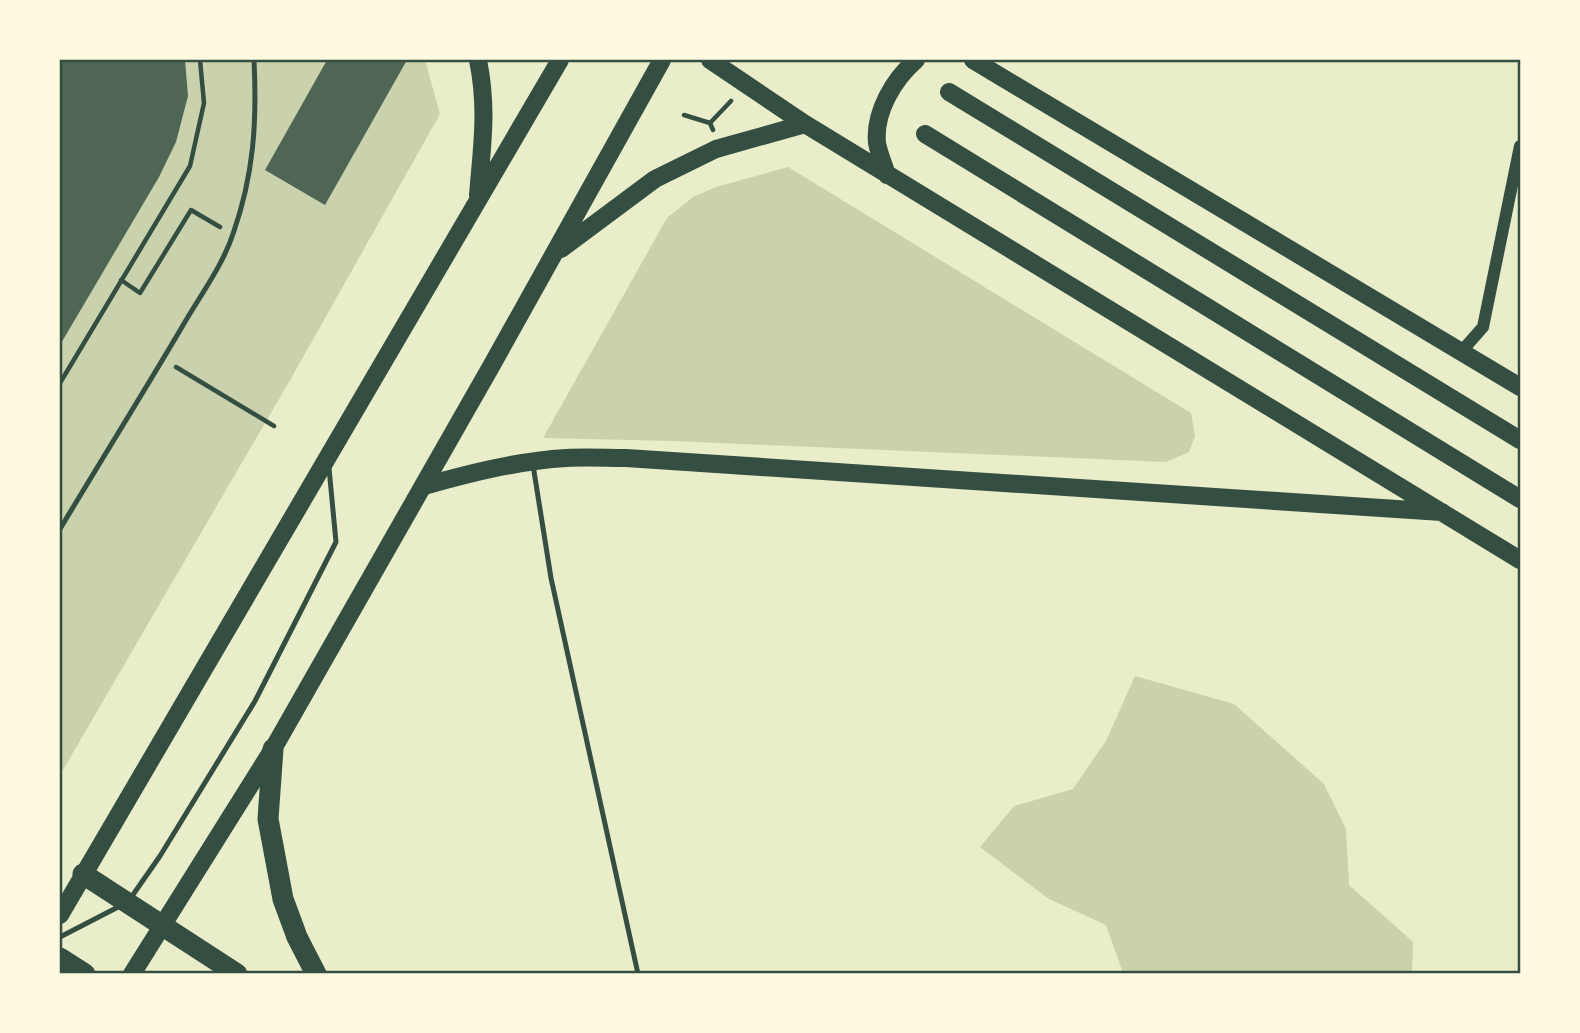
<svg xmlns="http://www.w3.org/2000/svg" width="1580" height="1033" viewBox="0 0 1580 1033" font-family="'Fira Sans',sans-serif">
  <rect width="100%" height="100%" fill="#e9edc9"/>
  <!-- green -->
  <path fill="#cad2ad" d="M60 60H425L440 114 293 375 60 775Z
    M788 167 1191 413 1195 436 1189 452 1166 462 673 441 543 438 667 218 693 197 716 187Z
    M1135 676 1234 704 1324 784 1346 829 1349 885 1413 942 1412 973H1123L1106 925 1049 899 980 847 1014 806 1073 789 1106 741Z"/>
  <!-- building -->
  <path fill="#4f6655" d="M60 60H185L188 96 176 142 159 177 60 345Z
    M327 60H407L325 205 265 170Z"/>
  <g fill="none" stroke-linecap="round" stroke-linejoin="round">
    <!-- path -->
    <path stroke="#344e41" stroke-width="4.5" d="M684 115 710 123 713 130
      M710 123 731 101
      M121 280 140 293 191 210 220 227
      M176 367 274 426
      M60 383 190 166 204 103 200 60"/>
    <!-- service -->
    <path stroke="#344e41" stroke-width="5" d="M533 465 551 578 638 974
      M60 529C100 462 142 395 182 327 199 297 222 267 233 234 254 174 257 122 254 60
      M130 899 160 856 255 701 336 542 329 468
      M60 937 122 905"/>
    <!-- tertiary -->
    <path stroke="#344e41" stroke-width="12" d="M1461 352 1483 327 1520 146"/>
    <!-- primary -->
    <path stroke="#344e41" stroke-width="18" d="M710 60 805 124 1520 560
      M973 60 1520 387
      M949 92 1520 440
      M925 134 1520 499
      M887 175C884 165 879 154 877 143 874 112 894 79 916 60
      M478 195C482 146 488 109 478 60
      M561 249 655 179 716 149 805 124
      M424 486C470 473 518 461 566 458 586 457 606 458 626 458L1442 512
      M60 915 560 60
      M132 974 273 749 493 363 662 60"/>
    <!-- motorway -->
    <path stroke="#344e41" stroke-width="21" d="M273 749 268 819 283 899 297 937 316 974
      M83 874 237 974
      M60 958 85 974"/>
  </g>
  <!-- border -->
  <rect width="1580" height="1033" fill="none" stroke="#fefae0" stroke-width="122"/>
  <rect x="61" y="61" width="1458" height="911" fill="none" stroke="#344e41" stroke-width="2.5"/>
</svg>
